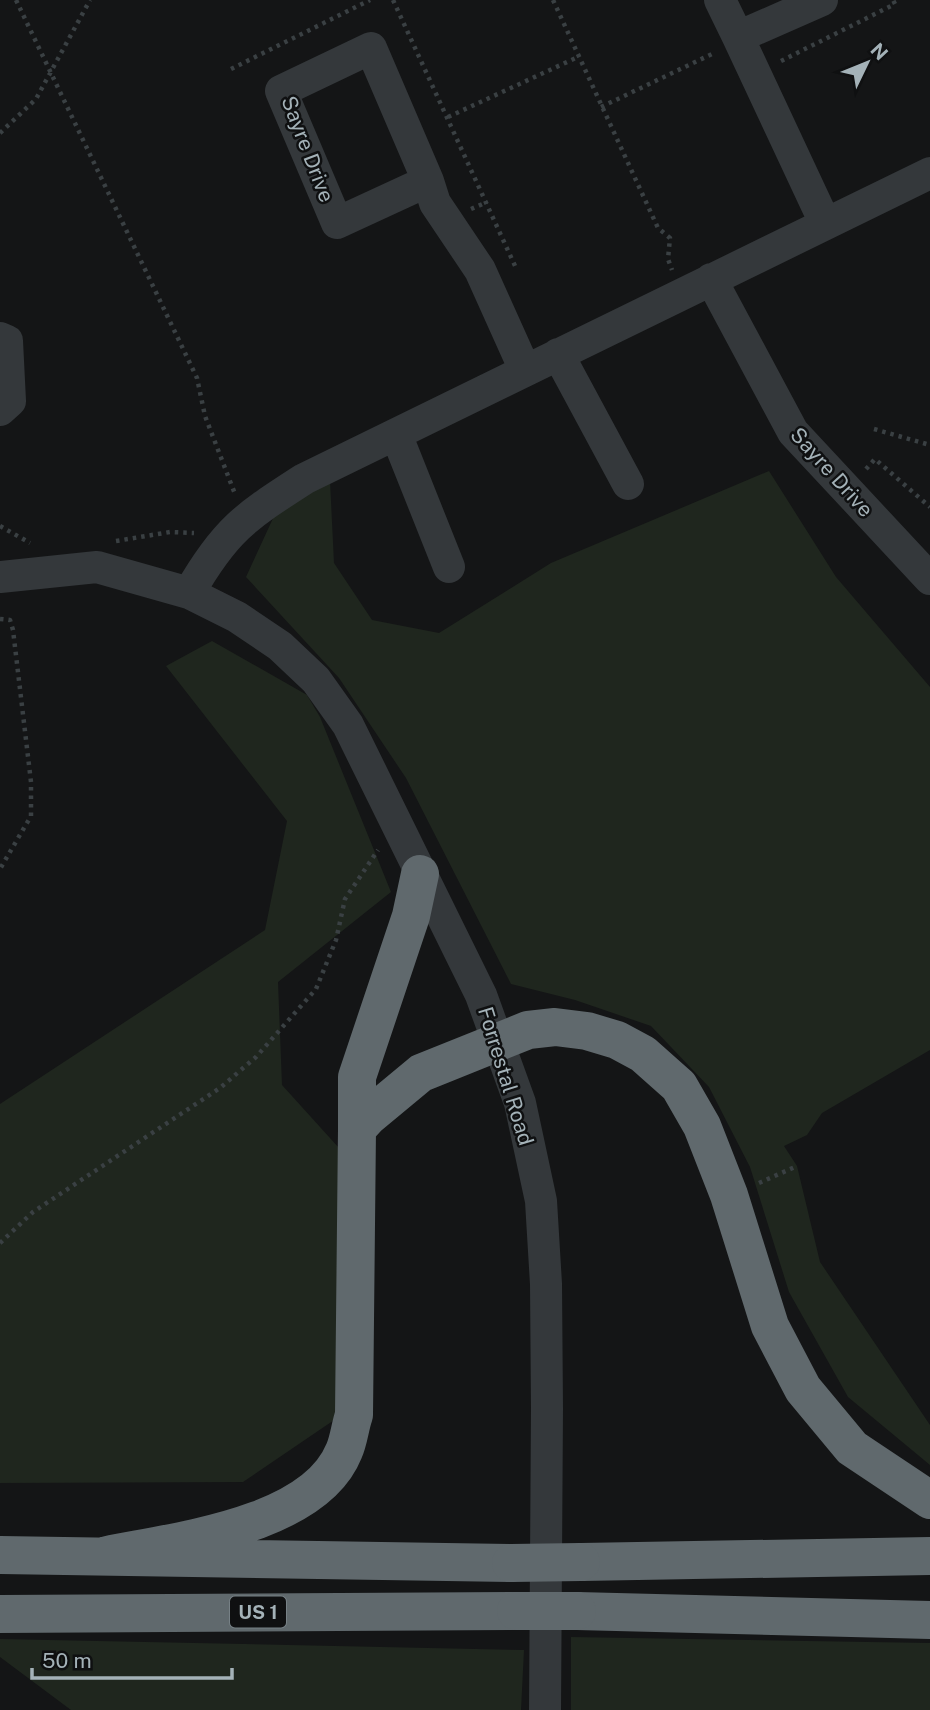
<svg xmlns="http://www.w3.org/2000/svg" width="930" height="1710" viewBox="0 0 930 1710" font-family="'Public Sans',sans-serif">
  <rect width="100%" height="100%" fill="#141516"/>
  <!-- green -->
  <path fill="#1f261e" d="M769 471 836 577 930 687V1050L822 1113 807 1135 784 1146 797 1166 820 1262 930 1425V1465L848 1397 789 1292 750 1167 709 1087 651 1026 575 1000 511 984 406 778 339 678 246 577 275 514 330 481 334 563 372 620 439 633 551 563Z
    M212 641 307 695 320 717 391 892 278 982 282 1085 339 1148 343 1414 243 1482 0 1483V1104L265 930 287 821 166 666Z
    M571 1637 930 1643V1710H571Z
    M0 1639 524 1650 521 1710H71L0 1657Z"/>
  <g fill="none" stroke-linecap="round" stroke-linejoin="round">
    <!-- path -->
    <path stroke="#3a4043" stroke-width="4.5" stroke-dasharray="3.5 5" stroke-linecap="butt" d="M16 0 197 378 205 416 235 494
      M393 0 516 268
      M553 0 658 228 670 238 668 259 672 270
      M781 61 895 4 893 0
      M231 69 370 0
      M601 107 714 53
      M448 117 578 57
      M0 133 36 99 90 0
      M471 209 487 202
      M874 429 930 445
      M866 469 875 459 930 507
      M0 526 30 543
      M116 541 170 532 194 533
      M0 619 10 620 13 630 31 782V816L0 869
      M759 1183 797 1166
      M0 1243 33 1212 220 1088 256 1057 316 989 336 940 345 899 378 850"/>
    <!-- minor -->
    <path stroke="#34383b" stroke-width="32" d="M720 0 738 37 822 0
      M738 37 825 223
      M428 181 337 223 281 91 371 48 428 181 435 203 480 270 525 370
      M711 279 793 432 930 579
      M0 338 7 341 10 401 0 410
      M558 354 628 484
      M396 434 449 567
      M0 577 97 567 189 593 237 617 280 646 316 680 348 725 481 995 520 1103 541 1201 546 1284 547 1409 545 1710
      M189 593C225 530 245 517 304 479L930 173"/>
    <!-- highway -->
    <path stroke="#60696d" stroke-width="38" d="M357 1129V1077L411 916 420 874
      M0 1555 511 1563
      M107 1555C176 1541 314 1526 344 1451 349 1440 350 1426 354 1415L357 1129 368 1117 421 1073 528 1030 555 1027 587 1031 617 1040 643 1054 679 1086 702 1126 729 1195 770 1326 803 1389 852 1448 930 1500
      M581 1562 930 1556
      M577 1611 930 1620
      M0 1614 516 1611"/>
    <!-- highway-bridge -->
    <path stroke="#60696d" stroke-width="38" d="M511 1563 581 1562
      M516 1611H577"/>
  </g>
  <g text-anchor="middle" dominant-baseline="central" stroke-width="5" stroke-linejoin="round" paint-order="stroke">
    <!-- shield labels -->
    <rect fill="#0f1011" stroke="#778186" stroke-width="2" x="230" y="1596.5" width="56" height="31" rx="5"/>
    <g font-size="19" font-weight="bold" fill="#a4b2b8">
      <text x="258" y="1612">US 1</text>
    </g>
    <!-- street labels -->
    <g font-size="21" fill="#a4b2b8" stroke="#0f1011">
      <text transform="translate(308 149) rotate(69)">Sayre Drive</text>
      <text transform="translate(832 472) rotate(48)">Sayre Drive</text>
      <text transform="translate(506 1076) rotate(73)">Forrestal Road</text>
    </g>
  </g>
  <!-- north arrow -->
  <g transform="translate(867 63) rotate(47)" stroke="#0f1011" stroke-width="5" paint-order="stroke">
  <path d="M0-5L12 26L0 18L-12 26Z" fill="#a4b2b8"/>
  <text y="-10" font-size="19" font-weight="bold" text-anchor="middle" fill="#a4b2b8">N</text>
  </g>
  <!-- scale -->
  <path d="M32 1668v10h200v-10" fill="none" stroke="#a4b2b8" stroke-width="3.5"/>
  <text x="42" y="1668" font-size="21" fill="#a4b2b8" stroke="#0f1011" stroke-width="5" paint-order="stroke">50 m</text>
</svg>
